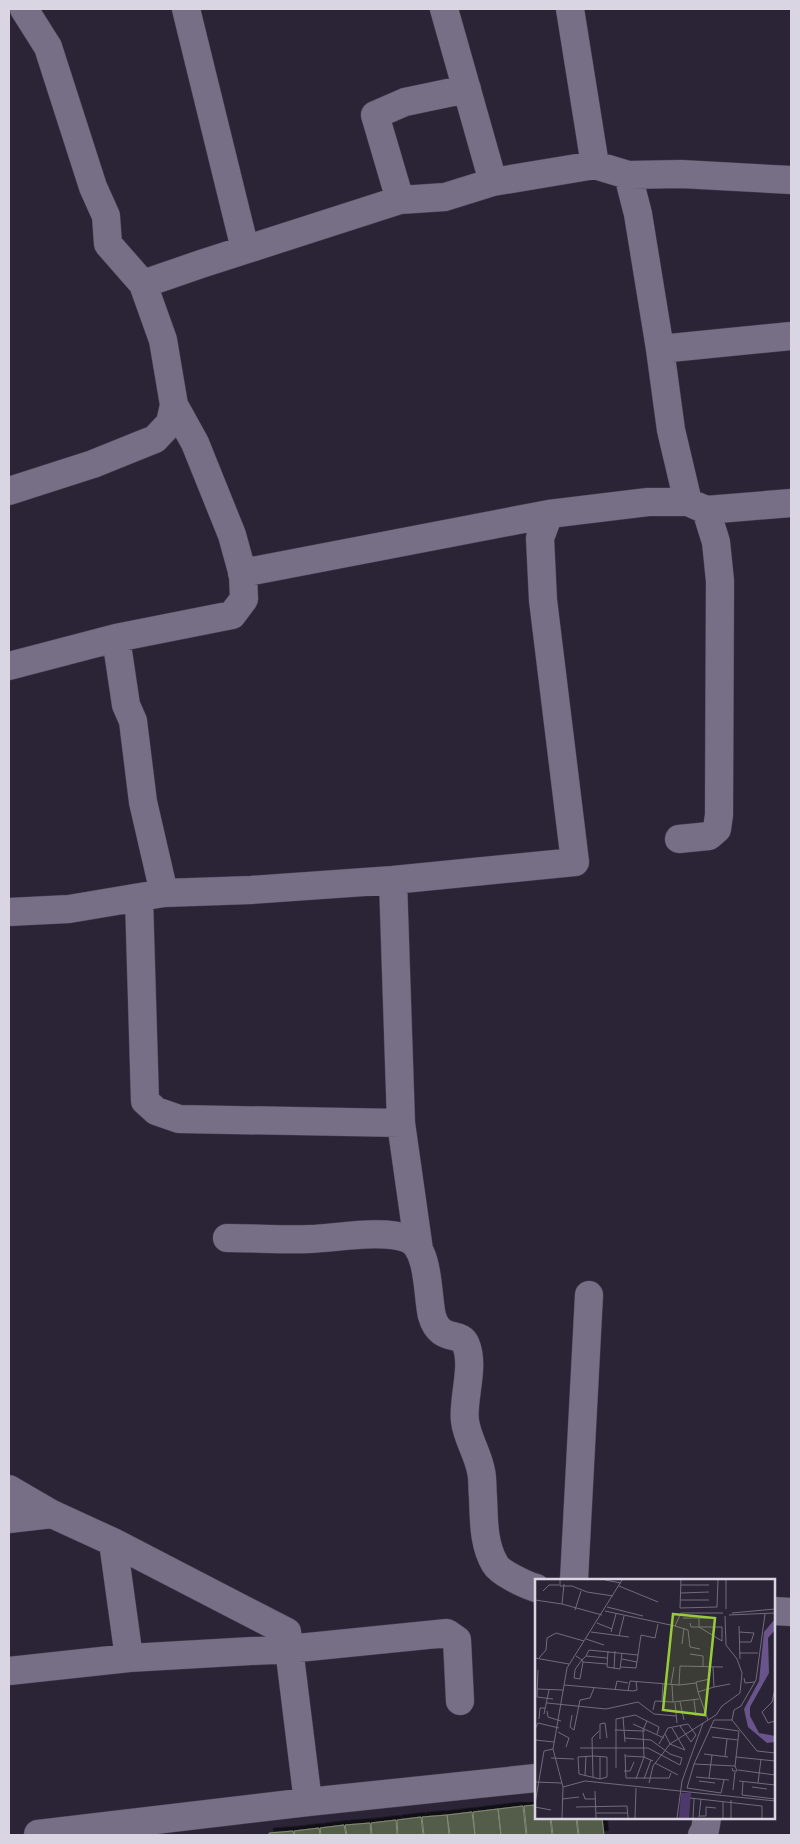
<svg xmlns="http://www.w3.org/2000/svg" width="800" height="1844" viewBox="0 0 800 1844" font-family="'Libre Baskerville',serif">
  <defs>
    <filter id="shadow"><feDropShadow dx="4.5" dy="-4.5" stdDeviation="0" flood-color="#0009"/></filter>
  </defs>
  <rect width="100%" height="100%" fill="#2b2437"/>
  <!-- building -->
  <path fill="#535d48" stroke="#808a73" filter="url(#shadow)" d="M536 1805V1818H550L552 1835H527L524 1806Z
    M523 1806 526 1835H501L498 1809Z
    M498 1809 501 1835H475L473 1812Z
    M472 1812 475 1835H450L447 1815Z
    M447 1815 449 1835H424L422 1817Z
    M421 1817 423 1835H398L397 1820Z
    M551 1818H576L578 1835H553Z
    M577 1818H602L604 1835H579Z
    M396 1820 397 1835H372L371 1823Z
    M370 1823 371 1835H347L345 1825Z
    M344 1825 346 1835H321L320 1828Z
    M319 1828 320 1835H295L294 1831Z
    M293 1831 294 1835H269V1833Z"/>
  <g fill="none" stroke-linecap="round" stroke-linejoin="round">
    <!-- minor casing -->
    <g stroke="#464151" stroke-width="29">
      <path id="minor" d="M186 9 245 249
        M444 9 493 182
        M570 9 595 165
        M400 200 375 115 405 102 467 89
        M143 284 201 264 400 200 445 197 493 182 595 165 628 175
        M660 349 791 336
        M9 491 93 464 155 439 170 423 174 405 163 340 143 284 108 244 106 216 93 187 48 47 24 9
        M688 502 671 430 660 349 638 214 628 175 681 174 791 180
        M242 573 549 514
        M116 638 126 705 133 721 143 802 164 893
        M9 666 116 638 232 615 244 599 243 575 232 535 195 443 174 405
        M679 839 709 836 717 829 719 815 720 581 716 542 706 510
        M393 880 401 1123 419 1250
        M139 898 145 1101 156 1111 179 1119 401 1123
        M9 912 69 909 164 893 251 890 393 880 575 862 543 600 540 538 549 514 648 502H688L706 510 791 503
        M227 1238C255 1238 283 1240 310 1239 336 1238 385 1229 408 1239 430 1249 427 1296 432 1316 440 1344 461 1330 466 1345 475 1367 462 1400 465 1421 467 1438 478 1454 481 1471 483 1479 482 1489 483 1497 484 1519 483 1544 495 1564 500 1573 526 1585 536 1588
        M9 1489 52 1514 113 1542 287 1632 308 1802
        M9 1519 52 1514
        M113 1542 129 1658
        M574 1580 589 1295
        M774 1611 791 1612
        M9 1671 129 1658 288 1649 447 1633 457 1640 460 1701
        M38 1834 308 1802 536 1778
        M702 1835 705 1830 707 1818"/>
    </g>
    <!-- minor -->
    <use href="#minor" stroke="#766f85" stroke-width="28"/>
  </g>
  <!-- overview -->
  <g transform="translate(535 1579)">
    <rect width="240" height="240" fill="#2b2437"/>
    <path d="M146 214H156L154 239H144Z" fill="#4d396b"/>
    <path d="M240 40V51L233 59 234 94 215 128V137L224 154 240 157V163L232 164 213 148 209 130 224 102 229 53Z" fill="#69558b"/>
    <path fill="none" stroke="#716b7b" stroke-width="1" d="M25 1V7H37L52 13 78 17M70 1 86 4M146 1 145 29 182 28 183 1M191 1V30M146 6H174M84 7 123 23M8 12 14 6H24M146 14 174 13M0 21 27 25 67 36M146 21H174M27 25 29 5M72 28 108 37M40 31 46 12M70 32 140 47 146 34H188M197 34 240 30M194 36 240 34M148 39H178M62 44 77 50M155 44 156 48H187V62L164 48V39M140 47 153 51 155 68 165 70M204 47 205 80M56 53 94 58M76 53 81 35M84 57 89 37M51 60 69 66M204 63H216L219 54 204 53M147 65 149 49M73 72 72 88 85 90 87 74M204 74H223M155 75 168 77V88M41 77 47 81 48 83 45 100 39 99 40 91 41 89 47 81 51 77 54 71 103 76 106 56 120 59 123 45M51 77 72 79M0 79 34 85M4 79 11 71 12 59 21 54 49 62M87 80 102 83M48 83 72 85M86 88 101 89 103 76M79 90 80 72M3 91 2 118 18 120M209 99 210 104 220 103M136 105 139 88M29 106 98 112 102 111 101 102M144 106 161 104M179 108 195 105M2 110 28 111M240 110 237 123 227 133 233 144 240 142M80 111 82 102 93 104M93 112 95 102 144 106 145 87 188 88M163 113 161 103 175 100M159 121 161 137M127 122 128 105M138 123 164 120M145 123 149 141M12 124 71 130 103 123 119 135 141 137M140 124 142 144M118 131 120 122 138 123 137 106M12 132 13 138 26 142M9 135 14 111M37 136 35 148 39 151 45 121 55 119 59 109M88 138 90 163M4 140 5 129H10M173 141 163 113 179 108 178 88M197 141 199 131 206 127 221 101 230 35M197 141 222 172 240 174M98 145 129 159M175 148 204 152 200 187M0 150 3 144 24 149M80 151 110 152M23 153 34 159 31 168M130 155 135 165 150 171 137 149M177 158 203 161M65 160V145L70 144 72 159M0 161 19 163M124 165 133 149 153 145 161 156 156 163 145 147M45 169H113L145 186 147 179 135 175 116 161 90 159M90 175 91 199H134L136 194M169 175 193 178M58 177 72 178V198L65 200 44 195 43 178ZM90 177 109 178 118 182M190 177 192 160M201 178 240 182M16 179 39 180M120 184 143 196M159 185 200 187 202 192H198L197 189M81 189V140L100 136 124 148 122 155M203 191 240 196M89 192H95L99 183M50 196 51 177M58 198 57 159 64 152M161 198 194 201M174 199 177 176M65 200V178M101 200 109 178 108 151 112 142M109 200 116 181M189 201 186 214 152 209 159 185 179 141H197M164 202 180 204M204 202 240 206M0 203 27 204M208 203 207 216 240 220M114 204 118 187 135 165 181 136 187 127 205 114 207 94 202 80 191 66 190 37M223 204 226 180M28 208 50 202 240 222M217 208 232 210M198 211 200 193M60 212 61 239M48 214 50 220H61M155 219 227 227V239M27 220 44 218M196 221V239M0 225 9 172 18 170M0 228 16 231M41 228 92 227 93 239M61 234H93M164 237H171V228L181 229M164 238 166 220M27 239 28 208 18 170 32 89 87 1M100 239 101 209M142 239 147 202 168 144M158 239 159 220M188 239V223"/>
    <path fill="#98cb38" fill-opacity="0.15" stroke="#98cb38" stroke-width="2.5" d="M138 35 180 39 170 136 128 131Z"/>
    <rect width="240" height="240" fill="none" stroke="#d9d5e2" stroke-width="2.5"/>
  </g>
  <!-- border -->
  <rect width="800" height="1844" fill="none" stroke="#d9d5e2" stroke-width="20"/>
</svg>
